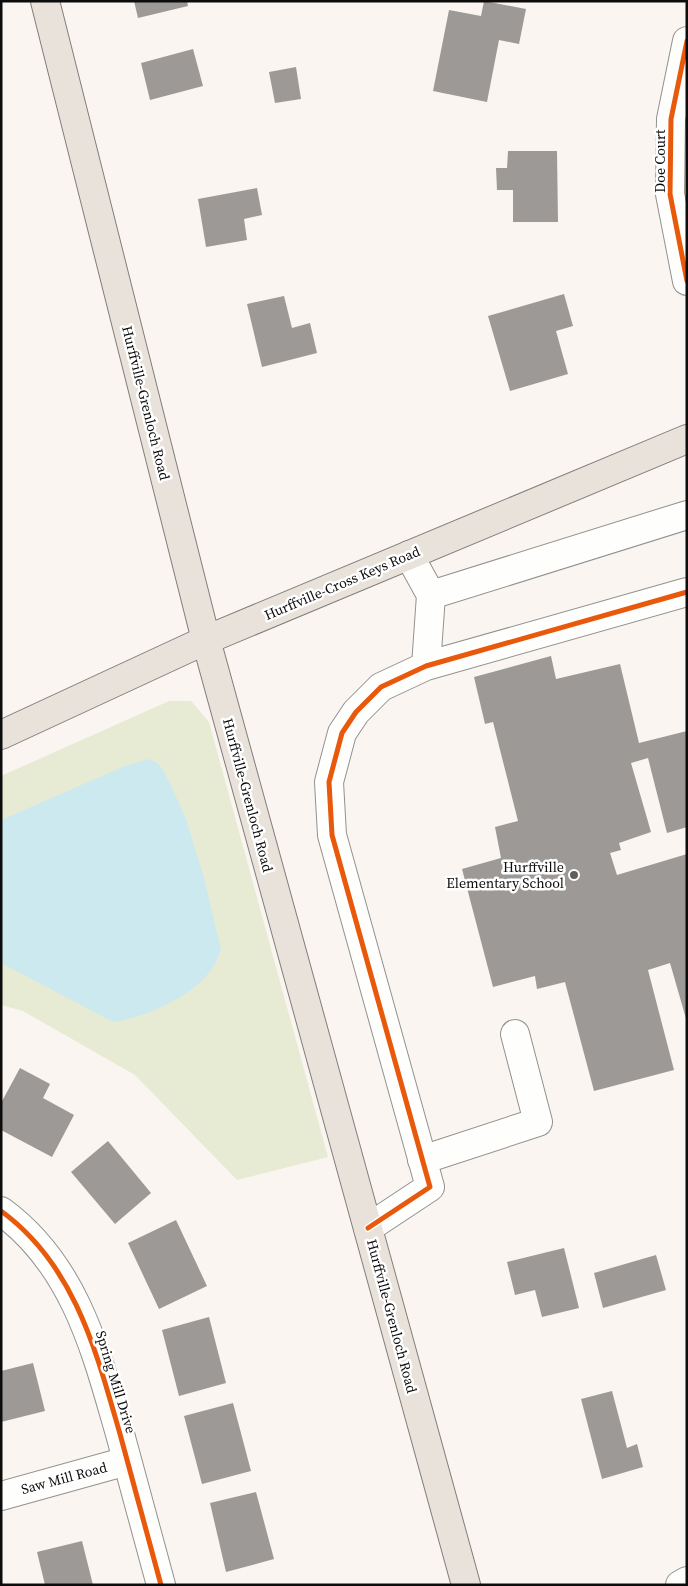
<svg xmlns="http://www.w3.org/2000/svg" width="688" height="1586" viewBox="0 0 688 1586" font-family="'Source Serif 4',serif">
  <rect width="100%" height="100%" fill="#faf5f0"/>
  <!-- green -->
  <path fill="#e7ebd3" d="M169 701H191L209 722 328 1157 237 1180 135 1075 23 1011 1 1005V776Z"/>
  <!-- water -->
  <path fill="#cce9ef" d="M149 759 159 764 169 781 186 819 204 878 221 950C218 957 215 965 210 971 192 997 144 1018 113 1022L1 963V820L125 766Z"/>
  <!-- building -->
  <path fill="#9c9996" d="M134 1H187L188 6 138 18Z
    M484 1 526 9 519 44 499 40 487 102 433 91 449 10 481 16Z
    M193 49 203 86 150 100 141 63Z
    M296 67 301 99 275 103 269 72Z
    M508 151H557L558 222H513V190H497L496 168H507Z
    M257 188 262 215 244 219 247 240 206 247 198 199Z
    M564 294 573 326 556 331 568 374 510 391 488 316Z
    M284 296 292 328 310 323 317 353 262 367 247 304Z
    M551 656 556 679 620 664 639 743 687 731V827L667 833 648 758 631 763 651 832 619 843 621 850 610 853 617 875 687 854V1022L670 963 648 970 674 1070 594 1091 565 982 537 989 535 976 493 987 462 869 501 858 495 827 518 821 493 722 485 724 474 677Z
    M20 1068 50 1084 43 1098 74 1115 52 1157 1 1130V1103Z
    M108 1141 151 1193 115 1224 71 1172Z
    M176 1220 207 1286 159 1309 128 1243Z
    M564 1248 579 1308 542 1317 535 1290 515 1295 507 1262Z
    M656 1255 666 1290 603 1308 594 1273Z
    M209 1317 226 1383 179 1396 162 1330Z
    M33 1363 45 1411 1 1422V1371Z
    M612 1391 627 1448 637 1444 643 1467 602 1479 581 1399Z
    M233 1403 251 1471 202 1484 184 1416Z
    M256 1492 274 1559 226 1572 210 1503Z
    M82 1541 93 1585H45L37 1552Z"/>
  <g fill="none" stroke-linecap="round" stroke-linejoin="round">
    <!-- minor casing -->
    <g stroke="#93918f" stroke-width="30">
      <path id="minor" d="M687 41 671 119 670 194 687 281
        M409 555 431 595 687 515
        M426 666 431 595
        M422 1160 538 1122 515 1034
        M1 1211C75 1265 96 1351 120 1434 134 1484 147 1535 161 1585
        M368 1228 430 1187 332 835 329 782 342 733 356 712 381 687 426 666 687 592
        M1 1496 127 1461
        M680 1585 687 1581"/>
    </g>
    <!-- major casing -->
    <g stroke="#807e7c" stroke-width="30">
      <path id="major" d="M45 1 206 640 466 1585
        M1 735 206 640 687 439"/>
    </g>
    <!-- minor -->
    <use href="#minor" stroke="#fefefd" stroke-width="28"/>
    <!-- major -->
    <use href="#major" stroke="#e9e2da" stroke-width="28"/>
    <!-- cycleway casing -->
    <g stroke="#fff" stroke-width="8">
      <path id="cycleway" d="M687 41 671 119 670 194 687 281
        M1 1211C75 1265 96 1351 120 1434 134 1484 147 1535 161 1585
        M368 1228 430 1187 332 835 329 782 342 733 356 712 381 687 426 666 687 592"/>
    </g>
    <!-- cycleway -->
    <use href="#cycleway" stroke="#e8590c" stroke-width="5"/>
  </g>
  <!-- markers -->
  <circle fill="#5f5e5c" stroke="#fff" stroke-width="2" cx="574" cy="875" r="5"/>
  <g text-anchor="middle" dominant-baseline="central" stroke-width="5" stroke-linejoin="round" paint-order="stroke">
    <!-- street labels -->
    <g font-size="14" fill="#0c0c0c" stroke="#fff">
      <text transform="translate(660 161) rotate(-90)">Doe Court</text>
      <text transform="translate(146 403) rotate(76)">Hurffville-Grenloch Road</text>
      <text transform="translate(342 583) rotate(-23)">Hurffville-Cross Keys Road</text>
      <text transform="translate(248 795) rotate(75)">Hurffville-Grenloch Road</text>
      <text transform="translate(392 1316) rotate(75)">Hurffville-Grenloch Road</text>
      <text transform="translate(116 1382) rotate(73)">Spring Mill Drive</text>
      <text transform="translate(64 1478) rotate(-15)">Saw Mill Road</text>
    </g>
    <!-- poi labels -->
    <g font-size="14" fill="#0c0c0c" stroke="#fff" text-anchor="end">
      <text x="564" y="867">Hurffville<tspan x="564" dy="16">Elementary School</tspan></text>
    </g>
  </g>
  <!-- border -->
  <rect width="688" height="1586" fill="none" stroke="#0c0c0c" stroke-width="5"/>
</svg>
